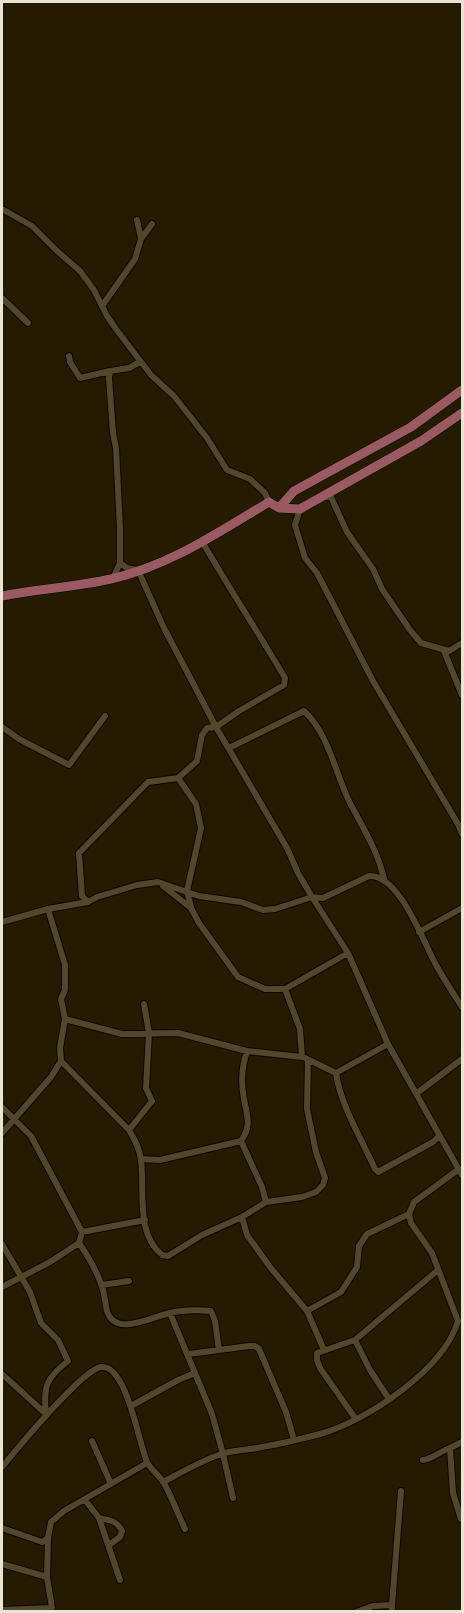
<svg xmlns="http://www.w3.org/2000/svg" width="464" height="1613" viewBox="0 0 464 1613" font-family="'Titillium Web',sans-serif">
  <rect width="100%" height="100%" fill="#251b00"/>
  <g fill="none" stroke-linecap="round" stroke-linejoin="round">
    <!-- minor casing -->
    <g stroke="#0e0600" stroke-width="8">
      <path id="minor" d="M2 209 32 226 57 251 80 271 94 290 107 316 116 329 151 375 174 396 207 438 227 470 250 479 265 493 269 502
        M137 220 141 239
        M2 298 28 323
        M102 306 135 259 141 239 152 224
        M69 356 70 362 80 378 110 371
        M325 497H331L347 532 373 569 382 589 410 630 421 643 449 651 462 643
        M300 509 295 525 305 558 317 573 373 681 458 824 462 834
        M120 563 127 568 138 570 164 628 216 727 287 848 298 873 312 897 348 953 388 1044 462 1175
        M113 578 120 563V529L116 448 113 433 109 378 110 371 129 368 140 362
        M444 651 462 695
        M2 727 19 739 69 765 105 716
        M229 748 304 711C329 734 335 773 350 803 363 828 378 851 384 879
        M178 778 196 804 201 828 187 891 191 907
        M163 886 191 908 199 923 238 977 265 989H285
        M88 902 82 896 79 853 148 782 178 778 197 761 202 735 207 728 216 727 239 711 284 685 285 678C258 632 229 588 203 543
        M48 909 88 902 97 897 137 885 158 882 199 896 241 902 263 910 275 909 312 897 323 898 369 876C399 874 423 941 435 963 443 978 453 993 462 1007
        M2 922 48 909 65 965V990L61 999 65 1019 122 1034 178 1033 247 1051 302 1057 300 1029 285 989 348 953
        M419 932 462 908
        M305 1058 336 1073 388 1044
        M61 1061 129 1130C135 1140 140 1149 141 1160 145 1190 135 1233 162 1255L168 1256 202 1235 242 1217 266 1202 302 1197 316 1192 323 1185 325 1178 316 1152 307 1109 308 1060
        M336 1073C340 1104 362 1140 375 1169L378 1172 433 1142 439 1136
        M417 1093 462 1059
        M2 1107 31 1136 82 1232 79 1243 50 1262 2 1287
        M129 1130 152 1101 146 1088 149 1033 144 1004
        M2 1133 51 1077 61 1061 60 1048 65 1019
        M241 1141 262 1187 266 1202
        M141 1159 160 1160 241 1141C252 1126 247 1116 244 1099 241 1084 242 1066 247 1051
        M242 1217 247 1235 270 1267 307 1311 324 1350
        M82 1232 145 1220
        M79 1243C88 1256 96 1269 101 1284 105 1293 105 1303 107 1311 115 1338 153 1316 170 1313 182 1310 198 1310 211 1311L215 1321 219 1350
        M2 1244 30 1292 41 1323 58 1340 68 1361C46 1378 43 1387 46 1414
        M102 1285 129 1281
        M307 1311 341 1292 357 1267 359 1246 367 1234 409 1214
        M170 1313 212 1414 223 1454 233 1498
        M355 1340 370 1370 389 1399
        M189 1354 249 1346H255L259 1349 286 1412 294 1440
        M2 1374 46 1414
        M131 1406 178 1380 195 1373
        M355 1418 320 1368 317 1360V1353L355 1340 438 1270
        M92 1441 111 1484
        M423 1460C433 1459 440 1451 450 1448
        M2 1467C16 1450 82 1370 101 1367 127 1364 139 1445 147 1462 151 1470 160 1476 164 1483 172 1498 178 1514 185 1529
        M163 1482C182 1472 201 1461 221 1454 234 1450 249 1450 262 1447 281 1444 301 1439 320 1434 367 1421 444 1369 458 1321L432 1253 411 1223 409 1214 414 1202 459 1169
        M85 1500 99 1518 120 1580
        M99 1518C110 1520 117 1521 122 1531L120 1537 109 1545
        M461 1519 453 1493 450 1448 462 1442
        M2 1528 42 1542 48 1538
        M2 1564 47 1577
        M392 1605 401 1491
        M2 1610 52 1608 47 1577 48 1538 51 1522 64 1511 147 1463
        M356 1612 373 1606 392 1605V1612"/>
    </g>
    <!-- primary casing -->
    <g stroke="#0e0600" stroke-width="10">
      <path id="primary" d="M279 508 294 491 411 427 462 390
        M2 596C38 589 75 587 111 579 169 566 219 532 269 502L279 508 300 509 421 441 462 413"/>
    </g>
    <!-- minor -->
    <use href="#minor" stroke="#51472a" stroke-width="6"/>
    <!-- primary -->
    <use href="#primary" stroke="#9a5a62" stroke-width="9"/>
  </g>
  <!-- border -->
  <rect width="464" height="1613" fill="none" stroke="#eae4d3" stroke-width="6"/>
</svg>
